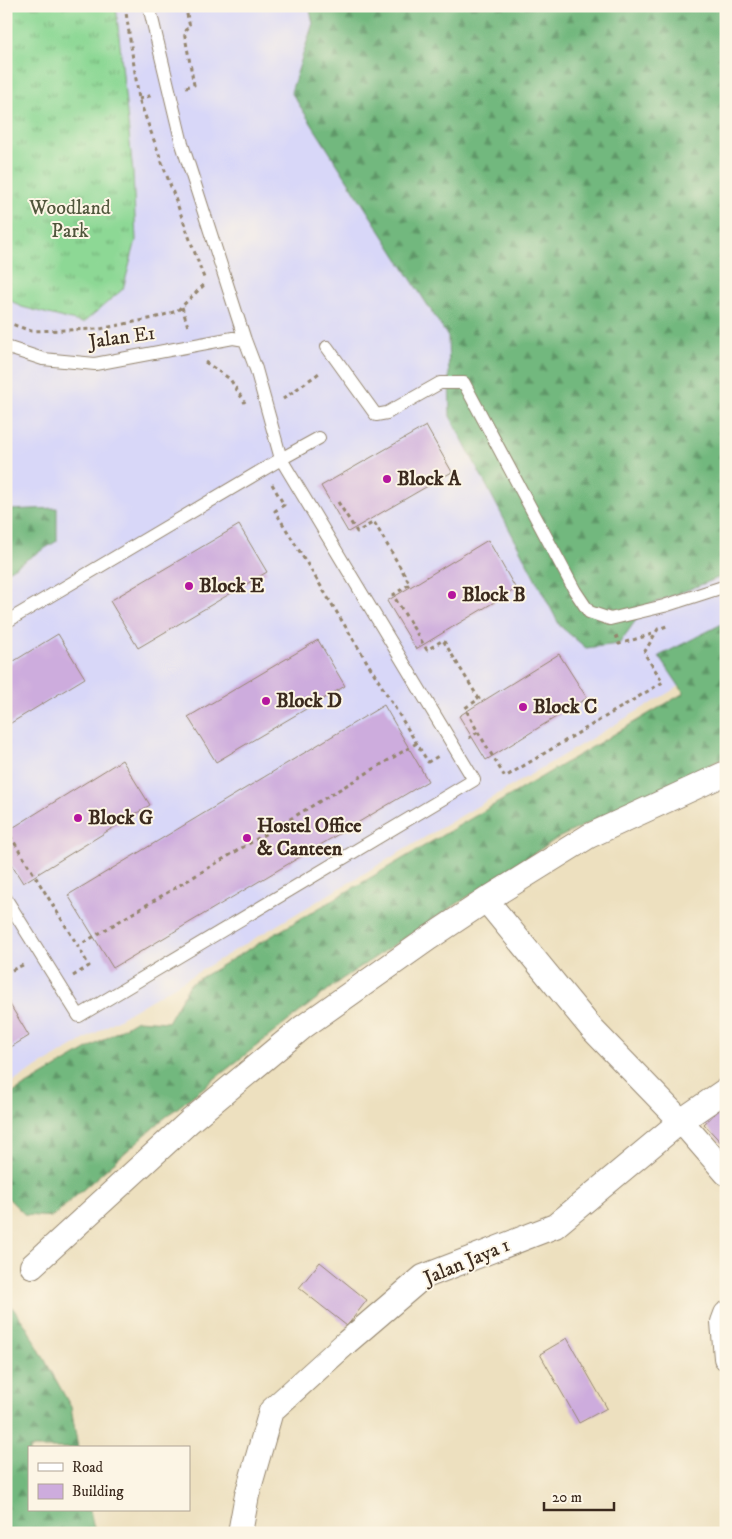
<svg xmlns="http://www.w3.org/2000/svg" width="732" height="1539" viewBox="0 0 732 1539" font-family="'IM FELL DW Pica',serif">
  <defs>
    <pattern id="grass-tufts" width="24" height="20" patternUnits="userSpaceOnUse" patternTransform="scale(1.25)"><rect width="24" height="20" fill="#8dd895"/><path d="M3 7l-1-3M5 7V3M7 7l1-3M15 17l-1-3M17 17v-4M19 17l1-3" fill="none" stroke="#74af79"/></pattern>
    <pattern id="forest-firs" width="22" height="20" patternUnits="userSpaceOnUse" patternTransform="scale(1.25)"><rect width="22" height="20" fill="#72b87e"/><path d="M5 1l3.5 6h-7zM16 11l3.5 6h-7z" fill="#5f9667"/></pattern>
  </defs>
  <rect width="100%" height="100%" fill="#fcf5e5"/>
  <filter id="ink" filterUnits="userSpaceOnUse"><feTurbulence type="fractalNoise" baseFrequency=".02" numOctaves="2"/><feDisplacementMap in="SourceGraphic" scale="10" xChannelSelector="R" yChannelSelector="G"/><feConvolveMatrix kernelMatrix="1 2 1 2 8 2 1 2 1" color-interpolation-filters="sRGB"/></filter>
  <filter id="wash" filterUnits="userSpaceOnUse"><feTurbulence type="fractalNoise" baseFrequency=".0096" numOctaves="4" result="noise"/><feDisplacementMap in="SourceGraphic" scale="20" xChannelSelector="R" yChannelSelector="G"/><feGaussianBlur stdDeviation="1.12" result="paint"/><feColorMatrix in="noise" values="0 0 0 0 0 0 0 0 0 0 0 0 0 0 0 0 0 1.4 0 .05"/><feComposite in="paint" operator="in"/></filter>
  <g filter="url(#wash)">
    <rect width="100%" height="100%" fill="#ede0bf"/>
    <!-- built -->
    <path fill="#d8d7f8" d="M6 6H726V661L705 671 6 1086Z"/>
    <!-- grass -->
    <path fill="url(#grass-tufts)" stroke="#64815a" d="M6 6H116L133 173 136 240 123 289 83 323 22 307 6 298Z"/>
    <!-- forest -->
    <path fill="url(#forest-firs)" stroke="#56714e" d="M309 6H726V575L646 606 619 644 586 648 560 626 450 416 448 337 291 92 313 23Z
      M57 508V541L6 572V510Z
      M726 622V757L556 839 342 979 162 1120 52 1217 25 1215 6 1196V1097L137 1020 168 1022 190 984 684 693 659 656Z
      M6 1280 9 1303 26 1326 71 1407 78 1448H29V1510H90L95 1533H6Z"/>
    <g id="blocks">
      <!-- building -->
      <path fill="#cdacdd" d="M426 426 452 472 348 532 321 486Z
        M239 525 267 572 138 648 110 601Z
        M488 540 516 589 416 649 387 601Z
        M58 634 85 678 6 726V666Z
        M318 640 345 686 216 762 188 717Z
        M559 654 587 698 486 760 459 716Z
        M384 705 428 781 113 968 68 895Z
        M122 760 150 805 23 883 6 856V832Z
        M6 998 29 1036 6 1050Z
        M726 1104V1148L704 1124Z
        M320 1262 367 1300 347 1326 299 1288Z
        M567 1338 607 1408 579 1423 540 1354Z"/>
    </g>
  </g>
  <g filter="url(#ink)">
    <use href="#blocks" fill-opacity="0" stroke="#94856e" stroke-width="1"/>
    <g fill="none" stroke-linecap="round" stroke-linejoin="round">
      <!-- service casing -->
      <g stroke="#94856e" stroke-width="14">
        <path id="service" d="M6 347 43 359 95 364 233 338 245 340
          M327 347 376 415 387 413 440 383H464L575 591 589 612 610 619 664 606 726 586
          M6 622 281 459 256 369 245 340 182 144 149 6
          M6 899 79 1016 474 780 281 459 319 438"/>
      </g>
      <!-- minor casing -->
      <g stroke="#94856e" stroke-width="26">
        <path id="minor" d="M486 900 592 1029 681 1121 726 1173
          M32 1266 190 1121 303 1027 429 938 486 900 589 836 726 773
          M726 1314 723 1322 726 1358
          M240 1533 247 1495 271 1411 347 1342 423 1277 555 1226 681 1121 726 1090"/>
      </g>
      <!-- path -->
      <path stroke="#94856e" stroke-width="3" stroke-dasharray="4 4" stroke-linecap="butt" d="M125 6 139 99 204 278
        M185 6 190 27 184 31 194 85 186 87
        M139 99 153 95
        M182 307 189 330
        M6 322 31 331 100 329 154 318 177 311 206 283
        M205 362 230 379 245 403
        M283 399 322 371
        M272 484 284 505 275 511 428 762 440 755
        M338 502 357 532 374 522 410 584 393 595 427 650 443 640 479 699 465 708 478 732 469 738
        M616 635 619 644 656 633
        M478 732 505 777 663 682 644 653 658 629 667 626
        M6 829 78 946 417 743
        M6 969 8 972 25 964
        M73 976 89 966 78 946"/>
      <!-- service -->
      <use href="#service" stroke="#fff" stroke-width="12"/>
      <!-- minor -->
      <use href="#minor" stroke="#fff" stroke-width="24"/>
    </g>
  </g>
  <!-- markers -->
  <g fill="#b5179e" stroke="#fcf5e5" stroke-width="2">
    <circle cx="387" cy="479" r="5"/>
    <circle cx="189" cy="586" r="5"/>
    <circle cx="452" cy="595" r="5"/>
    <circle cx="266" cy="701" r="5"/>
    <circle cx="523" cy="707" r="5"/>
    <circle cx="78" cy="818" r="5"/>
    <circle cx="247" cy="838" r="5"/>
  </g>
  <g text-anchor="middle" dominant-baseline="central" stroke-width="4" stroke-linejoin="round" paint-order="stroke">
    <!-- park labels -->
    <g font-size="20" fill="#50563c" stroke="#fcf5e5">
      <text x="70" y="208">Woodland<tspan x="70" dy="23">Park</tspan></text>
    </g>
    <!-- street labels -->
    <g font-size="20" fill="#3b2a1e" stroke="#fcf5e5">
      <text transform="translate(122 338) rotate(-8)">Jalan E1</text>
      <text transform="translate(467 1262) rotate(-23)">Jalan Jaya 1</text>
    </g>
    <!-- poi labels -->
    <g font-size="20" font-weight="bold" fill="#3b2a1e" stroke="#fcf5e5" text-anchor="start">
      <text x="397" y="479">Block A</text>
      <text x="199" y="586">Block E</text>
      <text x="462" y="595">Block B</text>
      <text x="276" y="701">Block D</text>
      <text x="533" y="707">Block C</text>
      <text x="88" y="818">Block G</text>
      <text x="257" y="826">Hostel Office<tspan x="257" dy="23">&amp; Canteen</tspan></text>
    </g>
  </g>
  <!-- margin -->
  <rect width="732" height="1539" fill="none" stroke="#fcf5e5" stroke-width="25"/>
  <!-- legend -->
  <rect x="28" y="1446" width="162" height="65" fill="#fcf5e5" stroke="#afa495"/>
  <rect x="38" y="1463" width="25" height="8" fill="#ffffff" stroke="#afa495"/>
  <text x="72" y="1472" font-size="15" fill="#3b2a1e">Road</text>
  <rect x="38" y="1484" width="25" height="15" fill="#cdacdd" stroke="#afa495"/>
  <text x="72" y="1496" font-size="15" fill="#3b2a1e">Building</text>
  <!-- scale -->
  <path d="M544 1502v8h70v-8" fill="none" stroke="#3b2a1e" stroke-width="2.5"/>
  <text x="552" y="1502" font-size="15" fill="#3b2a1e" stroke="#fcf5e5" stroke-width="4" paint-order="stroke">20 m</text>
</svg>
